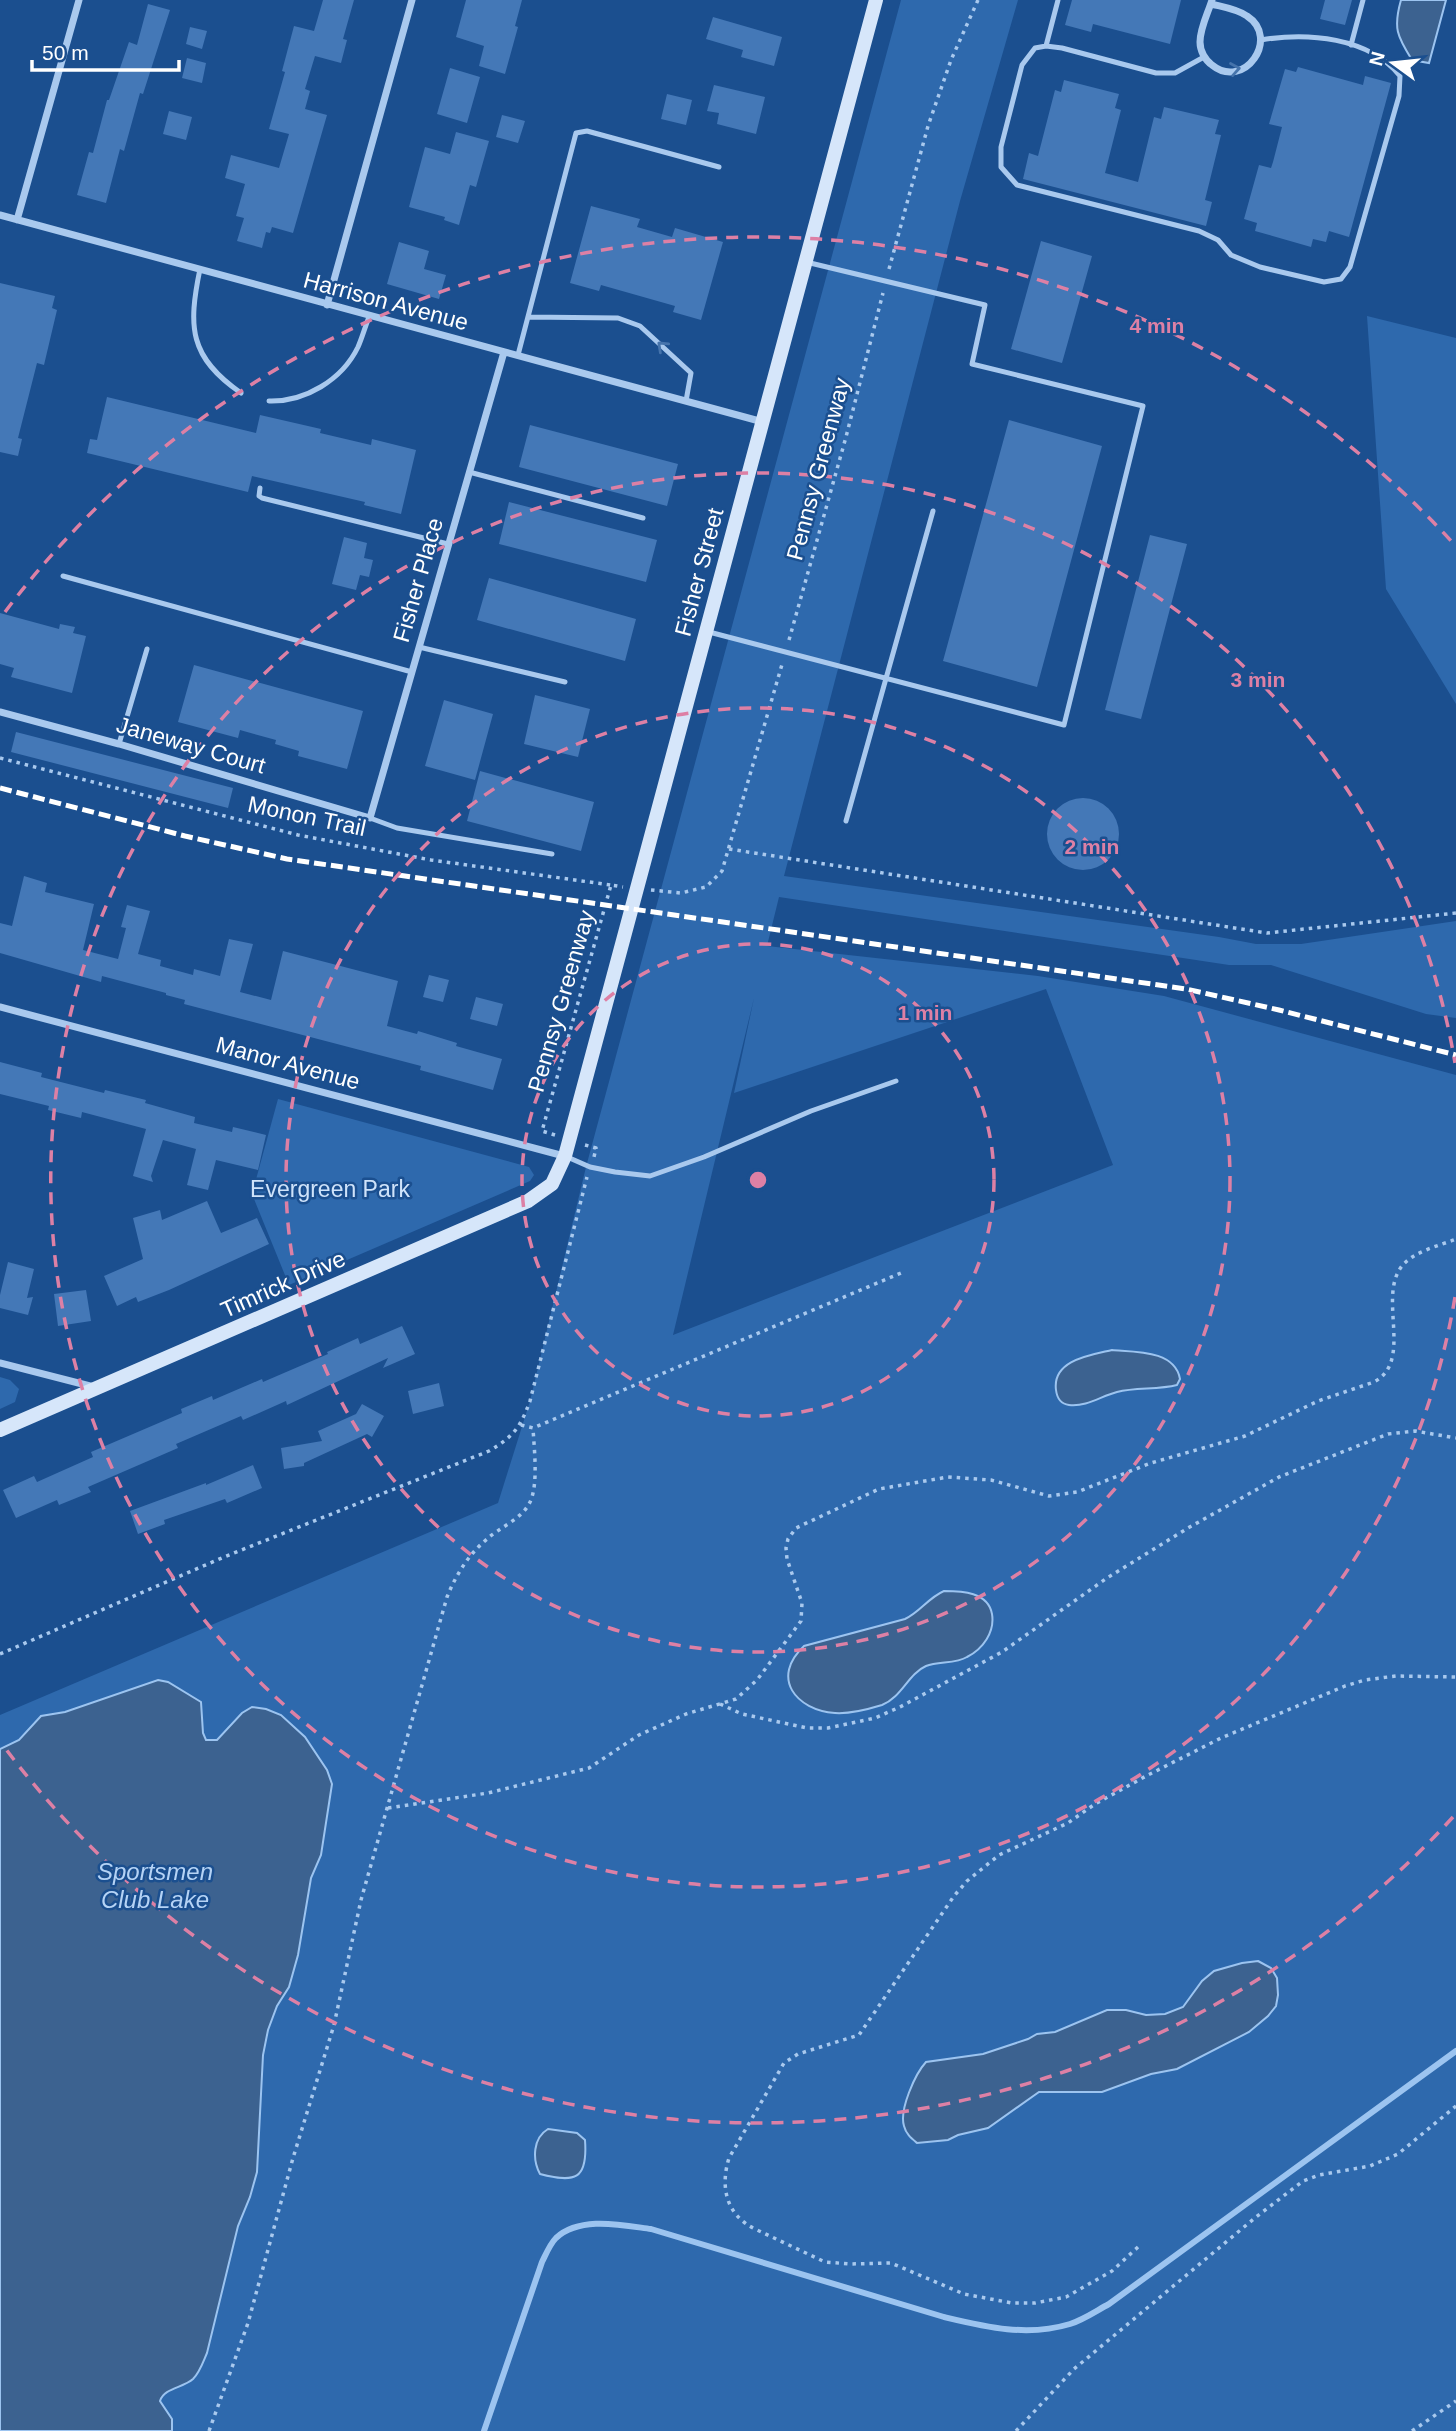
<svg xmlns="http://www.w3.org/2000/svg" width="1456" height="2431" viewBox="0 0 1456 2431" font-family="Helvetica,sans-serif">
  <rect width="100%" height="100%" fill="#1b4f8f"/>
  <!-- green -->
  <path fill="#2e69ad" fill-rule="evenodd" d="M901 0H1018L960 201 784 876 1219 937 1256 944H1301L1456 921V1018L1426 1014 1271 965H1229L779 897 767 946 1038 976 1164 996 1456 1075V2431H0V1715L498 1503 530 1401 586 1167ZM1046 989 1113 1165 673 1335 754 998 734 1093Z
    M1367 316 1456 338V704L1386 589Z
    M278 1099 529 1167 534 1175 530 1181 289 1285 252 1194Z
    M0 1377 10 1380 19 1389 15 1402 0 1409Z"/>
  <!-- water -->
  <path fill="#3c6290" stroke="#9cc4f0" stroke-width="2" d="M1401 0H1446L1429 63 1412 60C1397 36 1393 28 1401 0Z
    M1112 1350C1135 1352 1175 1350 1180 1379L1177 1385C1157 1390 1136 1387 1117 1392 1101 1396 1087 1407 1069 1405 1061 1404 1057 1398 1056 1390 1052 1360 1091 1355 1112 1350Z
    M944 1591C962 1591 988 1592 992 1614 995 1632 983 1649 967 1657 956 1664 938 1661 926 1666 908 1674 902 1697 882 1705 869 1709 849 1714 835 1713 796 1710 770 1678 804 1646L905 1619C920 1612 928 1598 944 1591Z
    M158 1680 168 1682 201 1702 203 1733 206 1740H217L242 1713 252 1707 266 1709 281 1715 305 1737 327 1770 332 1784 321 1855 311 1878 298 1955 289 1987 277 2006 268 2030 263 2055 257 2172 250 2197 238 2226 207 2353C203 2362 200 2372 193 2379 183 2388 164 2388 160 2401L172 2419V2431H0V1749L19 1740 41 1716 65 1712Z
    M1258 1961 1271 1968 1277 1978 1278 1995 1276 2006 1268 2016 1249 2032 1177 2069 1151 2074 1102 2092H1039L988 2128 958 2135 948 2140 917 2143C911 2138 906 2134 904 2126 899 2110 915 2074 926 2062L983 2054 1028 2039 1037 2034 1055 2032 1107 2010H1126L1146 2015 1165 2014 1183 2007 1202 1981 1214 1971 1242 1963Z
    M548 2129 577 2133 585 2140C588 2180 575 2183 540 2174 532 2159 533 2138 548 2129Z"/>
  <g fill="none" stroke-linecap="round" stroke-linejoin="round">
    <!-- stream -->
    <path stroke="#9cc4f0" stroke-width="6" d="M484 2431 542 2262C546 2254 550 2244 556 2238 580 2216 621 2225 651 2229L944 2317C986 2327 1027 2337 1070 2324 1083 2320 1096 2311 1109 2304L1456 2051"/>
  </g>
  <!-- building -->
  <path fill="#4478b7" d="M323 0H354L343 39 347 40 341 63 315 56 305 89 310 91 305 109 327 115 293 233 272 227 270 233 266 232 262 248 237 241 244 218 236 216 245 184 225 178 231 155 279 168 289 134 269 129 285 72 282 71 294 26 314 31Z
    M466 0H522L515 26 518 27 505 74 479 66 484 46 456 37Z
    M1072 0H1181L1170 44 1093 24 1091 32 1065 25Z
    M1325 0H1352L1345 25 1320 19Z
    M148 4 170 10 143 94 140 93 124 151 120 149 106 203 77 195 89 152 93 153 107 100H109L129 42 137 45Z
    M713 17 782 37 774 66 741 57 743 50 706 39Z
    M190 27 207 31 202 49 186 44Z
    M187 58 206 63 202 83 182 78Z
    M1298 67 1363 85 1365 76 1391 83 1349 237 1329 231 1326 242 1313 239 1311 247 1255 231 1257 223 1244 219 1259 165 1271 168 1273 162 1282 127 1269 124 1285 69 1296 72Z
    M450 68 480 77 467 123 437 114Z
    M1064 80 1119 94 1115 108 1121 110 1105 173 1138 182 1154 117 1161 119 1164 107 1219 120 1215 134 1221 135 1205 200 1212 202 1206 226 1023 179 1029 153 1038 156 1055 90 1061 92Z
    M714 85 765 97 756 134 717 124 719 113 707 111Z
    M667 94 692 100 686 125 661 119Z
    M169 111 192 117 186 140 163 134Z
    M502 115 525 121 518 143 496 137Z
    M456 132 489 141 476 187 470 185 459 225 444 220 445 217 409 207 425 147 450 154Z
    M591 206 640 219 637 227 672 237 675 228 723 242 701 320 673 312 675 306 601 285 599 291 570 283Z
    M1041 241 1092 256 1062 363 1011 349Z
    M399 242 429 251 424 269 446 275 439 299 387 284Z
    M0 283 55 296 52 308 57 310 44 365 37 363 18 438 22 439 18 456 0 452Z
    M107 397 256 433 260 415 321 429 320 433 371 445 372 439 416 450 401 514 364 505 365 502 252 476 248 492 87 453 90 439 97 440Z
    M1009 420 1102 446 1037 687 943 661Z
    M530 425 678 464 667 506 519 467Z
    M509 502 657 540 646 582 499 544Z
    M1150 535 1187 544 1141 719 1105 710Z
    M344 537 367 543 364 558 373 560 369 577 360 575 356 590 332 584Z
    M489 578 636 619 625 661 477 620Z
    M0 613 59 629 60 624 75 627 73 633 86 636 72 693 11 677 14 668 0 664Z
    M194 665 363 711 347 769 298 756 299 751 275 744 276 740 240 730 238 738 178 722Z
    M535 695 590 709 578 757 524 744Z
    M444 700 493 714 475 780 425 766Z
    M16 732 233 788 228 808 11 752Z
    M480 771 594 802 581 851 467 821Z
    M1047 834a36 36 0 1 1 72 0a36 36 0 1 1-72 0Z
    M24 876 47 883 45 892 94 904 83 950 118 959 126 928 121 927 127 905 150 911 138 954 161 960 160 966 193 975 194 969 220 976 229 939 253 944 240 992 271 1000 283 951 398 981 387 1026 417 1034 418 1031 457 1043 456 1046 502 1059 493 1090 420 1070 421 1066 184 1004 185 1000 166 995V993L102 976 101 982 0 953V923L12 926Z
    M429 975 449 980 443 1002 423 997Z
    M476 997 503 1004 497 1026 470 1019Z
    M0 1062 42 1073 41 1077 104 1093 105 1090 146 1100 145 1103 195 1117 194 1123 232 1132 233 1127 266 1135 258 1170 216 1160 208 1190 187 1185 196 1149 163 1140 151 1176 153 1182 133 1176 146 1129 82 1112 81 1118 48 1110 49 1106 0 1094Z
    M207 1201 221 1233 257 1218 269 1244 169 1290 138 1302 136 1297 117 1306 104 1276 143 1259 133 1218 160 1210 162 1220Z
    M8 1262 34 1269 27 1298 33 1297 28 1315 0 1308V1295Z
    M86 1290 91 1321 58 1326 54 1294Z
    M402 1326 415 1354 383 1368 388 1358 287 1405 286 1401 243 1420 241 1416 176 1444 178 1448 88 1487 91 1492 59 1505 57 1500 16 1518 3 1490 34 1476 37 1482 93 1457 91 1452 182 1413 181 1409 212 1396 213 1400 262 1379 263 1382 328 1354 327 1352 358 1338 360 1344Z
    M439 1383 444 1406 413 1414 408 1391Z
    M362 1404 384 1416 372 1437 367 1434 304 1463V1466L284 1469 281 1448 322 1441 318 1431 356 1414Z
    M253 1465 262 1488 227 1503 225 1499 164 1520 165 1524 138 1534 130 1511 206 1483V1485Z"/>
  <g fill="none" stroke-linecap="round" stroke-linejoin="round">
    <!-- path -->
    <path stroke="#a9c9ee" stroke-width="3.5" stroke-dasharray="3.5 5" stroke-linecap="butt" d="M889 269 928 126 951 60 978 0
      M789 640 846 437 883 293
      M0 758 298 835 431 860 611 885
      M729 849 1267 933 1456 913
      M651 890 681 893 706 887 722 871 783 661
      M555 1135 542 1131 611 885 623 887
      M585 1145 596 1148 594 1157
      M521 1425 533 1428 901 1273
      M0 1654 224 1557 489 1451C514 1436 520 1428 530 1401L587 1177
      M720 1704 742 1714 807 1728H828L875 1718 900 1707 1002 1652 1107 1578 1188 1528 1279 1477 1388 1434 1415 1431 1456 1438
      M388 1808 488 1793 589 1768 639 1735 686 1714 736 1699 757 1680 801 1621 802 1603 787 1559 786 1548 788 1539 796 1528 879 1489 948 1477 991 1480 1049 1496 1077 1492 1151 1463 1245 1436 1318 1401 1374 1382C1414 1361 1377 1297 1402 1266 1414 1251 1439 1246 1456 1239
      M1138 2247 1112 2271 1066 2297 1035 2303H1012L964 2294 891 2263 850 2264 825 2262 755 2229C726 2215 720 2187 729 2158L784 2063 798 2054 859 2035 954 1896 967 1881 999 1855 1068 1823 1095 1804 1148 1775 1221 1738 1345 1686 1365 1680 1396 1676 1456 1677
      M209 2431 248 2323 293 2158 334 2025 361 1900 447 1597C456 1575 468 1555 487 1539 499 1528 521 1519 529 1504 539 1487 534 1448 533 1428
      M1016 2431 1074 2369 1256 2217 1303 2181 1319 2175 1370 2166 1398 2154 1456 2106
      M1412 2431 1456 2401"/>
    <!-- lane -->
    <path stroke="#a9c9ee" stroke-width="5" d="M1351 45 1363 0
      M1046 46 1058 0
      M1204 57 1175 73H1156L1062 48 1046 46 1035 48 1022 65 1001 147V167L1017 185 1199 231 1218 240 1231 255 1260 267 1324 282 1341 279 1350 267 1399 96 1400 76C1369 37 1307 32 1261 40
      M200 269C188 327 189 357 241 393
      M528 317 618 318 640 326 691 373 686 401
      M518 355 576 133 587 131 719 167
      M269 401C305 402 342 380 358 347 362 338 365 327 369 317
      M469 472 643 518
      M260 488 259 496 262 498 448 544
      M63 576 412 672
      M709 632 1064 725 1143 406 972 364 985 305 806 262
      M419 647 565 682
      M119 744 147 649
      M370 818 397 828 552 854
      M846 821 933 511
      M565 1156 590 1167 615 1172 650 1176 704 1157 811 1111 896 1081"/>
    <!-- street -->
    <path stroke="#a9c9ee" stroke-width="7" d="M1211 4C1223 7 1237 9 1247 16 1281 38 1244 91 1212 65 1205 60 1200 51 1200 42 1200 28 1208 13 1212 0
      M0 215 763 422
      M17 220 79 0
      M327 305 412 0
      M0 712 119 744 370 818 504 352
      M0 1007 564 1156
      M0 1363 94 1387"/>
    <!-- secondary -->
    <path stroke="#d6e6fa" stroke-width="14" d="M0 1430 528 1201 552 1184 565 1156 876 0"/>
    <!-- rail -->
    <path stroke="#fff" stroke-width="5" stroke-dasharray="12 5" stroke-linecap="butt" d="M0 788 185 836 287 859 1186 989 1279 1010 1456 1055"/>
  </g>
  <!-- one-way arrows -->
  <defs><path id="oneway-chevron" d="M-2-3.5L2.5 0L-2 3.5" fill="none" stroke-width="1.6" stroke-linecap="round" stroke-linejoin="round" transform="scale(1.75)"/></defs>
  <g stroke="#4674ac">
    <use href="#oneway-chevron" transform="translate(1235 69) rotate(-10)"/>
    <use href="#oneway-chevron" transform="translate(662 346) rotate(-137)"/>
  </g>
  <!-- distance rings -->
  <g fill="none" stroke="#dd80a5" stroke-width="3.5" stroke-dasharray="12 9">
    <circle cx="758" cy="1180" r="236"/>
    <circle cx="758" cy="1180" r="472"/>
    <path d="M1455 1297A707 707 0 1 1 1455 1063"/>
    <path d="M1453 1817A943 943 0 0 1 5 1748M5 612A943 943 0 0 1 1453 543"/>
  </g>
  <g text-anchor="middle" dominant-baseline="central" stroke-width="5" stroke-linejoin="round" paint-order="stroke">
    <!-- street labels -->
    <g font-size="23" fill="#fff" stroke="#1b4f8f">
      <text transform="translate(386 301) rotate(15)">Harrison Avenue</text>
      <text transform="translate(818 469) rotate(-75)">Pennsy Greenway</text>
      <text transform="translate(699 572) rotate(-75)">Fisher Street</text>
      <text transform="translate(418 580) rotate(-74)">Fisher Place</text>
      <text transform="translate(191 745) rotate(16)">Janeway Court</text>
      <text transform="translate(307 816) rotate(12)">Monon Trail</text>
      <text transform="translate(561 1001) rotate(-74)">Pennsy Greenway</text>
      <text transform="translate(288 1063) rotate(15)">Manor Avenue</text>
      <text transform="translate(283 1284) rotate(-24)">Timrick Drive</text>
    </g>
    <!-- park labels -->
    <g font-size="23" fill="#cfe3fa" stroke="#1b4f8f">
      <text x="330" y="1189">Evergreen Park</text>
    </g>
    <!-- water labels -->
    <g font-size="24" font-style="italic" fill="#b5d3f5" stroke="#1b4f8f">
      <text x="155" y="1871">Sportsmen<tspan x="155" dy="28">Club Lake</tspan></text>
    </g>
  </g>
  <circle cx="758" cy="1180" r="10" fill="#dd80a5" stroke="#1b4f8f" stroke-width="3.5"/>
  <g font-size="21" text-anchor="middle" font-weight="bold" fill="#dd80a5" stroke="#1b4f8f" stroke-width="5" stroke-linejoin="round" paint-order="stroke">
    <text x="1157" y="333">4 min</text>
    <text x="1258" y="687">3 min</text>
    <text x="1092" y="854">2 min</text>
    <text x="925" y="1020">1 min</text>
  </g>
  <!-- north arrow -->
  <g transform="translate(1393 63) rotate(285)" stroke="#1b4f8f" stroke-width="5" paint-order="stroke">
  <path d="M0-5L12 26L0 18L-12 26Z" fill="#ffffff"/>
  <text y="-10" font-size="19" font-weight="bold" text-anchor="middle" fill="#ffffff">N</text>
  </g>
  <!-- scale -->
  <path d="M32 60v10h147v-10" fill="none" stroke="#ffffff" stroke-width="3.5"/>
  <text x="42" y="60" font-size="21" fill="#ffffff" stroke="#1b4f8f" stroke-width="5" paint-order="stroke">50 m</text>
</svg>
